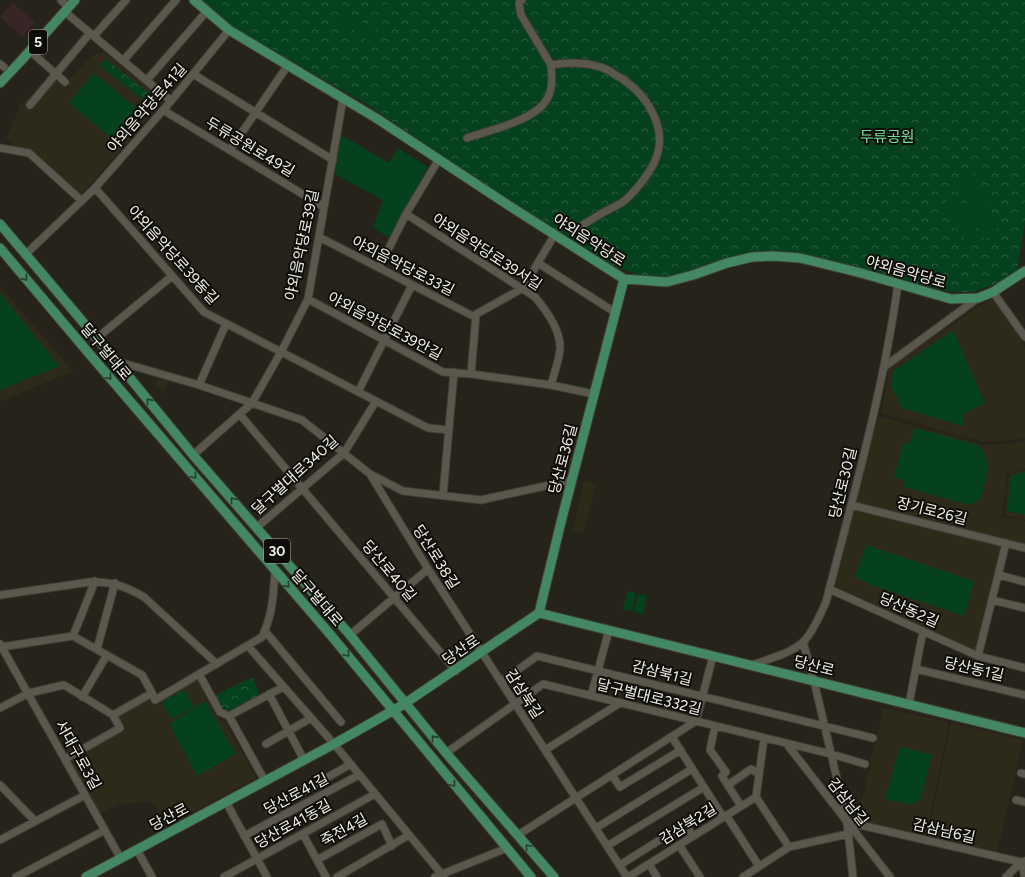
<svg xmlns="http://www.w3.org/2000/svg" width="1025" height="877" viewBox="0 0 1025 877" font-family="Figtree,'Noto Sans KR',sans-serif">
  <defs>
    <pattern id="park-crowns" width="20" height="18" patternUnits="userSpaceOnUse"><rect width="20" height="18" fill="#04411c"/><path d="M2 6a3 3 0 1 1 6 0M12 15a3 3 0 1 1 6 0" fill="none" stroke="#295d3d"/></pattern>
  </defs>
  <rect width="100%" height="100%" fill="#26231a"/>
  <!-- built -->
  <path fill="#2e2a1a" d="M104 52 164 100 89 186 79 195 32 150 15 147 7 138 20 105 28 99 33 104 55 78 67 82 92 55Z
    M0 286 73 371 0 402Z
    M993 297 1020 338 1025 348V438L1006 441 984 442 952 434 881 413 889 368Z
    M160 378 169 381 163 394 155 383Z
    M879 416 983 445 1014 443 1025 440V469L1007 474 1002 517 1025 521V544L854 504Z
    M1025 470V520L1005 515 1009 475Z
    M584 481 596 485 583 533 573 531Z
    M857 509 1000 544 1002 548 976 652 837 590 835 585 853 514Z
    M197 680 218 718 226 723 256 778 183 817 179 810 163 818 152 801 119 804 102 813H98L70 763 71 760 125 728 118 717 151 699 155 704Z
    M883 708 948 722 949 725 926 835 921 836 857 821Z
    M951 723 1023 740 997 854 927 838Z"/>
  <!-- medical -->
  <path fill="#382526" d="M13 3 36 22 22 37 0 17Z"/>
  <!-- park -->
  <path fill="url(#park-crowns)" d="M202 0H1025V222L1017 271 995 284 974 292H952L865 272 774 253 668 277 641 276 609 264 510 202 368 105 238 30Z
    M105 59 151 95 146 102 100 66Z
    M252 677 262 698 229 716 220 712 212 697Z"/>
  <!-- pitch -->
  <path fill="#04411c" d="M373 0H383L375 13 368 9Z
    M390 1 397 5 387 21 380 16Z
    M347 12 354 16 345 32 338 28Z
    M361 21 368 25 358 41 351 36Z
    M373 29 380 33 370 49 363 44Z
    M94 73 141 112 116 142 69 103Z
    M338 133 389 163 398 148 428 167 390 238 373 228 383 200 333 173Z
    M978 173 999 235 984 239 957 181Z
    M956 192 982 239 967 242 941 208Z
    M0 293 59 366 0 390Z
    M953 330 985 403 963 414V426L902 408 891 387 893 371Z
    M914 428 978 445C994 462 985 478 981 498L975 503 969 505 904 487V480L894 477 903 443 910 444Z
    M1025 472V515L1007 511 1011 475Z
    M866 545 974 581 964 616 871 585 855 577Z
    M627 591 636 593 632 611 623 609Z
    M638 594 647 596 643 614 634 612Z
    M184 689 194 707 171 719 162 702Z
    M205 701 236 754 197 776 169 724Z
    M903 747 932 755 920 800 911 805 885 799 899 749Z"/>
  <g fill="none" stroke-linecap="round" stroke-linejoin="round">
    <!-- minor casing -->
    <g stroke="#403e36" stroke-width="9">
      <path id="minor" d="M61 0 69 8
        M522 0 519 3 521 15 551 65C569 62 590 62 608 70 612 72 616 76 621 78 648 96 670 130 654 163 648 175 634 193 624 201 619 205 611 208 606 211 595 217 585 224 574 230
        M65 12 171 101
        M94 36 126 0
        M30 51 65 82
        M123 61 176 0
        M0 64 4 67
        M193 74 333 160
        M147 80 207 11
        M30 105 90 33
        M163 110 324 207
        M467 138C489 130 535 121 547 99 553 89 552 77 551 65
        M0 148 29 153 82 201
        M230 150 288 65
        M95 188 204 312 428 428 449 430
        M406 214 535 297C546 310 561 331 560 349 559 361 554 373 551 385
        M319 237 473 316 523 288 555 234
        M26 254 95 188 171 101 229 30
        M538 263 616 313
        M379 268 406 214 439 159
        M993 292 1025 337
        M308 299 443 372 471 374 551 385 594 394
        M97 338 172 276
        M116 361 199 385 302 420 370 474 403 491 481 500 572 480
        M884 367 978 298
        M471 374 476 315
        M199 385 226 324
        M358 392 412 285
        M242 417 456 671
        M193 455 252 403 281 352 308 299 343 99
        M370 474 428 569 627 877
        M443 495 454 372
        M851 505 1025 548
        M256 528 344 453 376 401
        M999 575 1025 582
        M829 589 978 656 1025 668
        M0 595 90 582C111 581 127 587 144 597L217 664
        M992 600 1025 608
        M265 631 341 722
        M350 635 428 569
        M73 636 95 581
        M803 642 814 681 847 822 853 877
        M0 644 121 859
        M248 646 334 744 444 877
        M1 647 73 636 142 675 152 693
        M97 649 115 583
        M978 656 1006 543
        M752 665C768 659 790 654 803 642 812 634 821 613 826 602 853 497 883 392 898 284
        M916 669 1025 695
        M199 674 220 712 229 716 265 781
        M501 682 537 656 873 738
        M269 694 304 760
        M591 696 609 630
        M82 697 107 655
        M909 704 923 631
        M0 708 29 693 64 685 113 715
        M113 715 152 693 155 700 262 637C273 613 273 597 275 572
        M229 716 283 687
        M715 726 710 750 726 772 722 776 741 806
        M672 737 723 817
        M786 743 890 877
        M266 744 311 718
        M545 750 620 703
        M446 753 543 684 831 754 865 764
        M65 759 120 728 113 715
        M1021 773 1025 774
        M612 775 620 787 681 750
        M0 785 35 821
        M728 785 751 769 759 774
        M756 797 789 847
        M1016 800 1025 802
        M226 802 267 877
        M269 810 351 764
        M726 815 759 866
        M847 822 1021 862 1025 877
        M596 828 692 769
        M303 834 326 877
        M518 835 696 721 713 656
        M244 836 359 775
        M0 840 85 795
        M679 845 700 877
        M607 846 704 787
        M137 850 152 877
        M317 860 382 824 392 846
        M649 864 657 877
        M620 865 685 824 693 836
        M16 877 105 830
        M224 877 375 794
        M337 877 409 835
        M435 877 507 848
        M628 877 756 797 764 738
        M743 877 789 847 848 834
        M1006 877 1021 862 1025 861"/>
    </g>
    <!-- major casing -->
    <g stroke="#403e36" stroke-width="11">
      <path id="major" d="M194 0 229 30 376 118 508 205 624 279 667 282 693 275 727 263 752 257 773 256 800 258 861 273 951 299 978 298 993 292 1025 271
        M0 83 19 63 75 0
        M0 224 116 361 193 455 350 635 446 753 554 877
        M0 248 92 357 329 633 531 877
        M539 613 562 518 624 279
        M86 877 334 744 401 706 539 613 1025 733"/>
    </g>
    <!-- minor -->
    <use href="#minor" stroke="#5a574c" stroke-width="7"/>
    <!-- major -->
    <use href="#major" stroke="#438862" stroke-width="9"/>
  </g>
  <!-- one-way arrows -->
  <defs><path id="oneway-chevron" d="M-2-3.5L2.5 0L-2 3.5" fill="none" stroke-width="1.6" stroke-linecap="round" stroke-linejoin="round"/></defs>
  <g stroke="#233e2d">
    <use href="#oneway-chevron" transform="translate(25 278) rotate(50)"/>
    <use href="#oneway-chevron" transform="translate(109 377) rotate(49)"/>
    <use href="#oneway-chevron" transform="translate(149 401) rotate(-129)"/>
    <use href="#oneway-chevron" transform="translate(194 476) rotate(49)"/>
    <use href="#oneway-chevron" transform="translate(233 500) rotate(-131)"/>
    <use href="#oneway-chevron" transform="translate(287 585) rotate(49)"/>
    <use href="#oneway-chevron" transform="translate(347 654) rotate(50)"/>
    <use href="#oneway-chevron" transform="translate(434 738) rotate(-129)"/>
    <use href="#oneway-chevron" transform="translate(453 784) rotate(50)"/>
    <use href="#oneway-chevron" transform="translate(528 847) rotate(-130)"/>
  </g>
  <g text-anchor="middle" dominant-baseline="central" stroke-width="4" stroke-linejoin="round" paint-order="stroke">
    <!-- shield labels -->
    <g fill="#0e0d09" stroke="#abaaa4" stroke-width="1">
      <rect x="29" y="30" width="18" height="24" rx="3"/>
      <rect x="264" y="539" width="26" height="24" rx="3"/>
    </g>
    <g font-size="14" font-weight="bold" fill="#eeede6">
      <text x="38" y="42">5</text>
      <text x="277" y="551">30</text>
    </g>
    <!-- street labels -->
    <g font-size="15" fill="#eeede6" stroke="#0e0d09">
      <text transform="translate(147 108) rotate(-49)">야외음악당로41길</text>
      <text transform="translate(250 147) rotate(31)">두류공원로49길</text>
      <text transform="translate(589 240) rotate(33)">야외음악당로</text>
      <text transform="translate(302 245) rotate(-78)">야외음악당로39길</text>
      <text transform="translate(487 252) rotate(33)">야외음악당로39서길</text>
      <text transform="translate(173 255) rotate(48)">야외음악당로39동길</text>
      <text transform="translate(403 266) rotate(27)">야외음악당로33길</text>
      <text transform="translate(906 272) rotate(16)">야외음악당로</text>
      <text transform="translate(385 326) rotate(28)">야외음악당로39안길</text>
      <text transform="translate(106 352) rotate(50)">달구벌대로</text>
      <text transform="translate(563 459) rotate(-75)">당산로36길</text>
      <text transform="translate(295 475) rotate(-42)">달구벌대로340길</text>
      <text transform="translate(843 483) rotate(-76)">당산로30길</text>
      <text transform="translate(932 511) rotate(14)">장기로26길</text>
      <text transform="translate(436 557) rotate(58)">당산로38길</text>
      <text transform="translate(389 571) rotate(50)">당산로40길</text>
      <text transform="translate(317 598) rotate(49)">달구벌대로</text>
      <text transform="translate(909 610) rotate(24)">당산동2길</text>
      <text transform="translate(461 650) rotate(-34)">당산로</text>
      <text transform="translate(814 666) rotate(14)">당산로</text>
      <text transform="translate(974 669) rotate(13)">당산동1길</text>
      <text transform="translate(662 673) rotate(14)">감삼북1길</text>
      <text transform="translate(524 694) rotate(57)">감삼북길</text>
      <text transform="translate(649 697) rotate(14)">달구벌대로332길</text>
      <text transform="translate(78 755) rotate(61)">서대구로3길</text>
      <text transform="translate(296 794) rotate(-28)">당산로41길</text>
      <text transform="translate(848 802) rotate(52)">감삼남길</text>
      <text transform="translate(169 817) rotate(-28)">당산로</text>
      <text transform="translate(293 824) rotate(-29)">당산로41동길</text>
      <text transform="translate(688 824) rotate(-32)">감삼북2길</text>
      <text transform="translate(344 830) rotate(-29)">죽전4길</text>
      <text transform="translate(944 831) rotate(13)">감삼남6길</text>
    </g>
    <!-- park labels -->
    <g font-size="15" fill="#76e394" stroke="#0e0d09">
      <text x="887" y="137">두류공원</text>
    </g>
  </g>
</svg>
